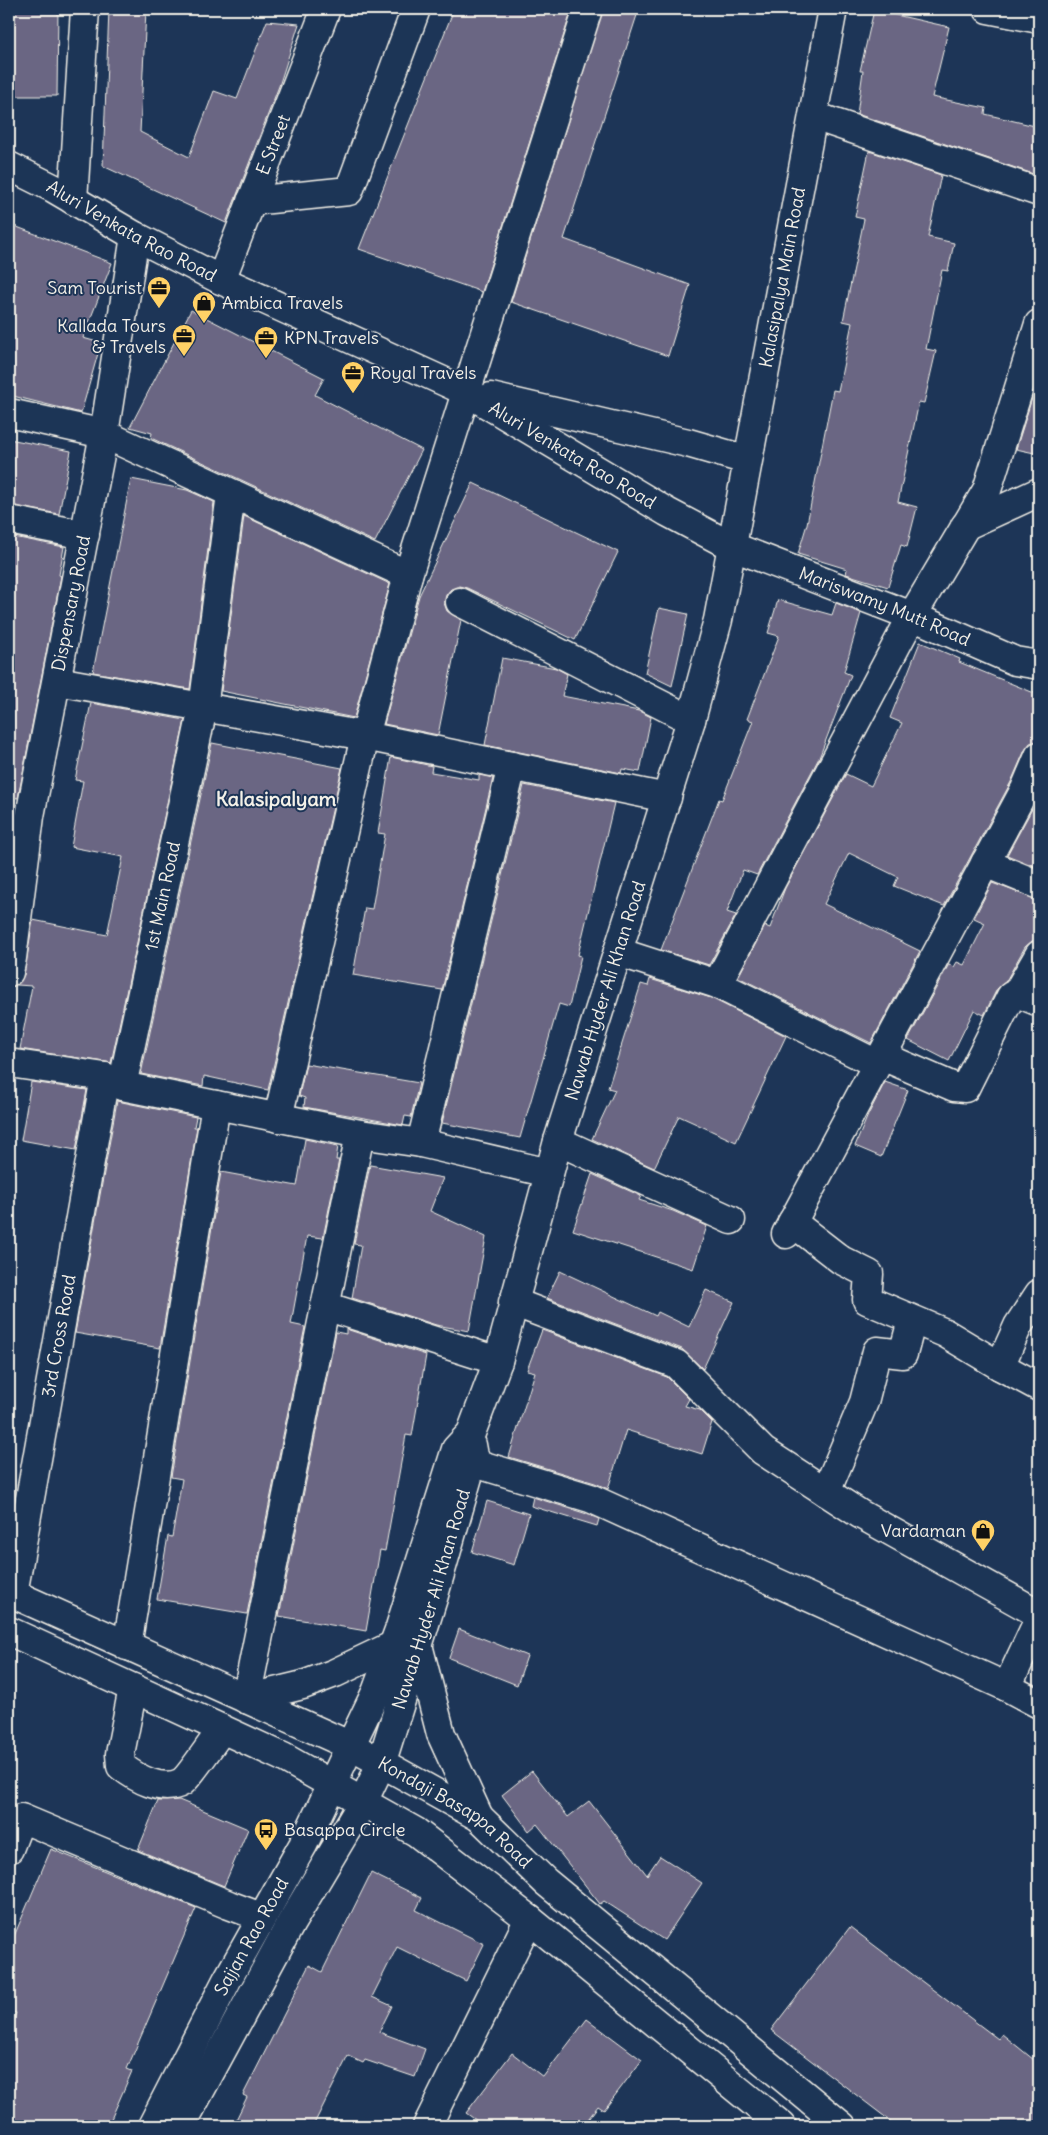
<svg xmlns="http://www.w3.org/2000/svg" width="1048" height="2135" viewBox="0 0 1048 2135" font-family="Delius,sans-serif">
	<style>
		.building { fill: #6a6683; stroke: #f4f1e8 }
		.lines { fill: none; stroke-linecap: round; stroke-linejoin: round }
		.minor-casing { stroke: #f4f1e8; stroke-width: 31 }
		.major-casing { stroke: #f4f1e8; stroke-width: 31 }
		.minor { stroke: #1d3557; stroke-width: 28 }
		.major { stroke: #1d3557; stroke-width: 28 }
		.labels { text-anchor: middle; stroke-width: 4; stroke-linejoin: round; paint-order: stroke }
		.street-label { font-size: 18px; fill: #f4f1e8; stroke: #1d3557 }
		.poi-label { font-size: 18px; fill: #f4f1e8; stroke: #1d3557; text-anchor: start }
		.quarter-label { font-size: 20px; font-weight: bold; fill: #f4f1e8; stroke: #1d3557 }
	</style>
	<rect width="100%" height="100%" fill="#1d3557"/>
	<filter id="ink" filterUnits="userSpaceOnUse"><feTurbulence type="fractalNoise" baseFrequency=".02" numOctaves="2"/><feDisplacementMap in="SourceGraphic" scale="10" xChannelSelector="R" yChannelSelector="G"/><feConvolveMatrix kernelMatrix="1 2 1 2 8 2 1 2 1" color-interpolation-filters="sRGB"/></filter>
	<g filter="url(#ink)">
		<g class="building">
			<polygon points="9,9 58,9 57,96 9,96"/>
			<polygon points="109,9 146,10 140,132 189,157 214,91 237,99 267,21 299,24 279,86 226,223 103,166"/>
			<polygon points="454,9 572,9 482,292 359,249"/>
			<polygon points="603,9 639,9 564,239 690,285 668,356 511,302"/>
			<polygon points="874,10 949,27 932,97 986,108 985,114 1039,127 1039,176 857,114 863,71 860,71"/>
			<polygon points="869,151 941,175 928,237 954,243 948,271 942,270 926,349 936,351 924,403 919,402 898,502 917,507 907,547 901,545 888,587 846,574 847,569 798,554 807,524 833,390 838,391 852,323 843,321 864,219 855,217"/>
			<polygon points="9,224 112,263 83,338 101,343 81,413 9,395"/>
			<polygon points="191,310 324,378 315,395 422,450 375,542 170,447 151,438 152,433 130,427"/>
			<polygon points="1038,379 1039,379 1039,454 1016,449"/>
			<polygon points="9,439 71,451 59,514 9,505"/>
			<polygon points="131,479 187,490 214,502 190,689 93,672"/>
			<polygon points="473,483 618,552 575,640 467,588 459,586 451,589 446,595 444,603 447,611 461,620 438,735 384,724 419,596"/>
			<polygon points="244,516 390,584 354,718 221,691"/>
			<polygon points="9,536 64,547 59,575 61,576 18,798 9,797"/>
			<polygon points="778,600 832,615 836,603 861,613 844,672 851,675 819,758 757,875 743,870 727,912 736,915 709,965 661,950 719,799 722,800 753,721 747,719 779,636 768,633"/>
			<polygon points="659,608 688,614 672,686 645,673"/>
			<polygon points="920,642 960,659 959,662 1039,695 1039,741 1030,743 1025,750 1011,782 944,906 894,886 898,877 849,853 824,904 920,951 871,1043 738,977 765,926 770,928 785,888 846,774 871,786 902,723 890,718"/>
			<polygon points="502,658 556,668 567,674 562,696 639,711 651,717 640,772 622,769 621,773 485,745"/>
			<polygon points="91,703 185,720 111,1063 20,1049 32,986 17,985 24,975 33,920 107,935 123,857 71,847 83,781 75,780"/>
			<polygon points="212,743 342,768 268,1090 204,1076 203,1086 141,1074"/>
			<polygon points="391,757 432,766 431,772 479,780 479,775 493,778 442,990 353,975 365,908 372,909 385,834 378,833"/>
			<polygon points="524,785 614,803 578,955 581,956 569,1007 559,1004 520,1138 442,1123"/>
			<polygon points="1032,809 1039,812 1039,868 1007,855"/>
			<polygon points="992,883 1039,900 1039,939 1032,941 1025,947 1006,981 997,989 984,1015 974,1010 949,1061 908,1040 949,964 954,967 957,962 964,965 985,923 974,918"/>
			<polygon points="650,979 711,998 786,1036 736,1142 679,1116 654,1168 592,1139 615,1090 608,1088 641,984 648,986"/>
			<polygon points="306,1064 419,1083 411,1117 405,1116 403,1125 304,1107 305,1098 299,1096"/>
			<polygon points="31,1082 87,1090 76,1150 21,1140"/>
			<polygon points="885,1082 908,1090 881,1157 855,1146 868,1115"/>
			<polygon points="117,1101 196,1117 194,1127 197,1127 160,1348 75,1333"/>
			<polygon points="305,1139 338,1146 336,1160 339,1160 323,1238 307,1236 291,1324 305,1327 247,1614 157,1599 168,1536 172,1537 182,1479 171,1477 221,1172 297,1186"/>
			<polygon points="370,1165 443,1178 430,1211 486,1237 469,1331 436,1325 352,1298 361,1245 354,1244"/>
			<polygon points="592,1174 641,1196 639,1200 673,1211 707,1226 693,1269 573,1230"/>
			<polygon points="560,1271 656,1316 658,1312 689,1327 706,1290 734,1302 703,1369 682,1349 547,1298"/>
			<polygon points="346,1329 426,1355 412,1436 406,1435 385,1551 380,1550 366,1631 279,1616 336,1332 346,1334"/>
			<polygon points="542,1330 667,1377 689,1399 685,1406 700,1410 712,1422 702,1454 626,1430 608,1489 595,1483 509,1457 535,1372 527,1370"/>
			<polygon points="533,1497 584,1513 599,1519 597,1526 531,1506"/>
			<polygon points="487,1501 529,1514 514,1565 472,1552"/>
			<polygon points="459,1629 527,1656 517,1685 449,1658"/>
			<polygon points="532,1771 568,1817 589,1801 647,1875 660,1856 702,1883 664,1940 604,1901 600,1904 537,1824 529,1831 502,1795"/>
			<polygon points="179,1800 248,1829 224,1886 138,1850 158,1801"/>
			<polygon points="51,1849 196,1908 127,2069 132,2071 108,2126 9,2126 9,2030 16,2013 9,2010 9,1948"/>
			<polygon points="371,1873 422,1898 416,1910 484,1944 466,1981 397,1947 372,1997 392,2006 379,2032 425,2049 415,2077 365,2060 363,2063 348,2056 313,2126 233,2126 247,2097 243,2095 309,1965 322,1972"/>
			<polygon points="850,1927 998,2039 1002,2034 1039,2064 1039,2126 897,2126 771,2030"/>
			<polygon points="587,2019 642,2060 604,2110 598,2106 583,2126 484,2126 466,2113 512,2053 543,2077"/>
		</g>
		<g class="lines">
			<g class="minor-casing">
				<g id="minor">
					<polyline points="988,9 1039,19"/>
					<polyline points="814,116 1039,192"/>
					<polyline points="73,200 85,9"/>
					<polyline points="251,201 349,191 416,9"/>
					<path id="s1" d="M221 280 326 9"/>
					<polyline points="9,413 104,434 408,575"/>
					<polyline points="9,520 85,535"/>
					<polyline points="965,526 1039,492"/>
					<path id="s2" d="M731 546 912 616 1015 661 1039 665"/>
					<polyline points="460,602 691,720"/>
					<polyline points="57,681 365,736 667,798"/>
					<polyline points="985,863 1039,885"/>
					<polyline points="618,952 717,984 877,1064"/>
					<path id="s3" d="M9 972 12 958 30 816 104 434 135 236"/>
					<polyline points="717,984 912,616 987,490 1039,324"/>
					<polyline points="1017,993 1039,955"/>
					<polyline points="882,1056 954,1087 965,1088 1011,996 1017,993 1039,1002"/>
					<polyline points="9,1063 105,1077 122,1086 360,1134 421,1143 549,1173"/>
					<path id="s4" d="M122 1086 203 708 231 494"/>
					<polyline points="278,1118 365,736 408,575 588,9"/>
					<polyline points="558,1141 731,1220"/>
					<polyline points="421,1143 512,766"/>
					<polyline points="792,1222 841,1260 869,1274 867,1300 945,1333 1000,1366 1018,1326 1039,1294"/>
					<polyline points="786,1234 1025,789 1039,756"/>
					<polyline points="513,1302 676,1364 763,1451 860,1514 1039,1614"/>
					<polyline points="325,1306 498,1361"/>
					<polyline points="1000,1366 1039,1387"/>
					<polyline points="471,1462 590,1498 1007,1687 1039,1704"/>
					<polyline points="826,1492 864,1402 877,1351 903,1354 912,1320"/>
					<path id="s5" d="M13 1594 105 1077"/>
					<polyline points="127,1646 216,1105"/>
					<polyline points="1007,1687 1039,1619"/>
					<path d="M133 1688 120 1754 121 1766C136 1778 162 1793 182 1782 189 1777 215 1739 222 1729"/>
					<polyline points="246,1699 360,1134"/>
					<polyline points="9,1849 21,1818 229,1905 261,1917"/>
					<polyline points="427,2126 529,1919"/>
				</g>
			</g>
			<g class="major-casing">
				<g id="major">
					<path id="s6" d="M9 166 53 188 135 236 221 280 465 391 667 512 731 546"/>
					<polyline points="491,397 688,443 747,460"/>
					<path id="s7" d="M9 1592 351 1746 479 1817 546 1882 842 2126"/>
					<polyline points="9,1631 283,1757 416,1832 529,1919 782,2126"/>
					<polyline points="418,1645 441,1734 479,1817"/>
					<polyline points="246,1699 303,1685 335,1673 394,1645"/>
					<path id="s8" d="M152 2126 227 1980 303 1845 376 1692 400 1627 456 1449 471 1433 498 1361 558 1141 691 720 718 620 833 9"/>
					<path id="s9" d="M181 2126 291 1923 363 1802 381 1764 434 1595 474 1456 472 1445"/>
				</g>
			</g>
			<use href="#minor" class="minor"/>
			<use href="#major" class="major"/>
		</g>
	</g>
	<defs>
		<g id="office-pin" transform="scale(1.25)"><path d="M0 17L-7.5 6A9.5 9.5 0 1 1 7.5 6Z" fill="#ffd166" stroke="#1d3557"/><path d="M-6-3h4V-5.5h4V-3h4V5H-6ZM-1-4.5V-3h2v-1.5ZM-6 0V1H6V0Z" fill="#111"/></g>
		<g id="shop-pin" transform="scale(1.25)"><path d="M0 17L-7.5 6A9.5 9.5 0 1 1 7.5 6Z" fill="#ffd166" stroke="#1d3557"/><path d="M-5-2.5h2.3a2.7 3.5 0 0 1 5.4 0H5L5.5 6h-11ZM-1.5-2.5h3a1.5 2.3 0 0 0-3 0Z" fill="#111"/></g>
		<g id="bus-pin" transform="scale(1.25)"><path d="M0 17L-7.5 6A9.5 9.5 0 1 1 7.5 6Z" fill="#ffd166" stroke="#1d3557"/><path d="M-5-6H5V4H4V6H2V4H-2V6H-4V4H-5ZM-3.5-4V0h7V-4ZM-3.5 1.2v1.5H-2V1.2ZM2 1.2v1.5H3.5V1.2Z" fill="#111"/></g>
	</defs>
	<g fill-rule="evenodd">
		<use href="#office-pin" x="159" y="288"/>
		<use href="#shop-pin" x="204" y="303"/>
		<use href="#office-pin" x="184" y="336"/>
		<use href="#office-pin" x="266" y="338"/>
		<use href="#office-pin" x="353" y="373"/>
		<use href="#shop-pin" x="983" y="1531"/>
		<use href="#bus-pin" x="266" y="1830"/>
	</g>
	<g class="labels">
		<g class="street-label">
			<text dy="6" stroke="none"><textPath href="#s1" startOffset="145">E Street</textPath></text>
			<text dy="6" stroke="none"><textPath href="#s6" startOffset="139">Aluri Venkata Rao Road</textPath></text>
			<text dy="6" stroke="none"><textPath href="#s8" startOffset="1965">Kalasipalya Main Road</textPath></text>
			<text dy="6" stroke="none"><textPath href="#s6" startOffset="634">Aluri Venkata Rao Road</textPath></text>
			<text dy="6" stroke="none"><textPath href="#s3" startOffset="374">Dispensary Road</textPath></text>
			<text dy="6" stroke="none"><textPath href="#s2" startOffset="165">Mariswamy Mutt Road</textPath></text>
			<text dy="6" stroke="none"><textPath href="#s4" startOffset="194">1st Main Road</textPath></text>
			<text dy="6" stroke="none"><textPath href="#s8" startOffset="1229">Nawab Hyder Ali Khan Road</textPath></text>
			<text dy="6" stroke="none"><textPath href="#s5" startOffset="262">3rd Cross Road</textPath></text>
			<text dy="6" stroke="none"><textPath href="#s9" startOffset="586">Nawab Hyder Ali Khan Road</textPath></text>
			<text dy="6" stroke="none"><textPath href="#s7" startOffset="499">Kondaji Basappa Road</textPath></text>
			<text dy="6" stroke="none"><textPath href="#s8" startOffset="214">Sajjan Rao Road</textPath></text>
		</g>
		<g class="poi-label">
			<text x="142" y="294" text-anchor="end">Sam Tourist</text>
			<text x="222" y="309">Ambica Travels</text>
			<text x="166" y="332" text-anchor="end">Kallada Tours<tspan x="166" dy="21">&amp; Travels</tspan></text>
			<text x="284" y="344">KPN Travels</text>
			<text x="370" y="379">Royal Travels</text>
			<text x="966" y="1537" text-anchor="end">Vardaman</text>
			<text x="284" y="1836">Basappa Circle</text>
		</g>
		<g class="quarter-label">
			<text x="276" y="806">Kalasipalyam</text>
		</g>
	</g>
	<rect width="1048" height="2135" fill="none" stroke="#1d3557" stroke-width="30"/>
	<rect x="15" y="15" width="1018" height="2105" fill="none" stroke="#f4f1e8" stroke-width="2" filter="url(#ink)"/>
</svg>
